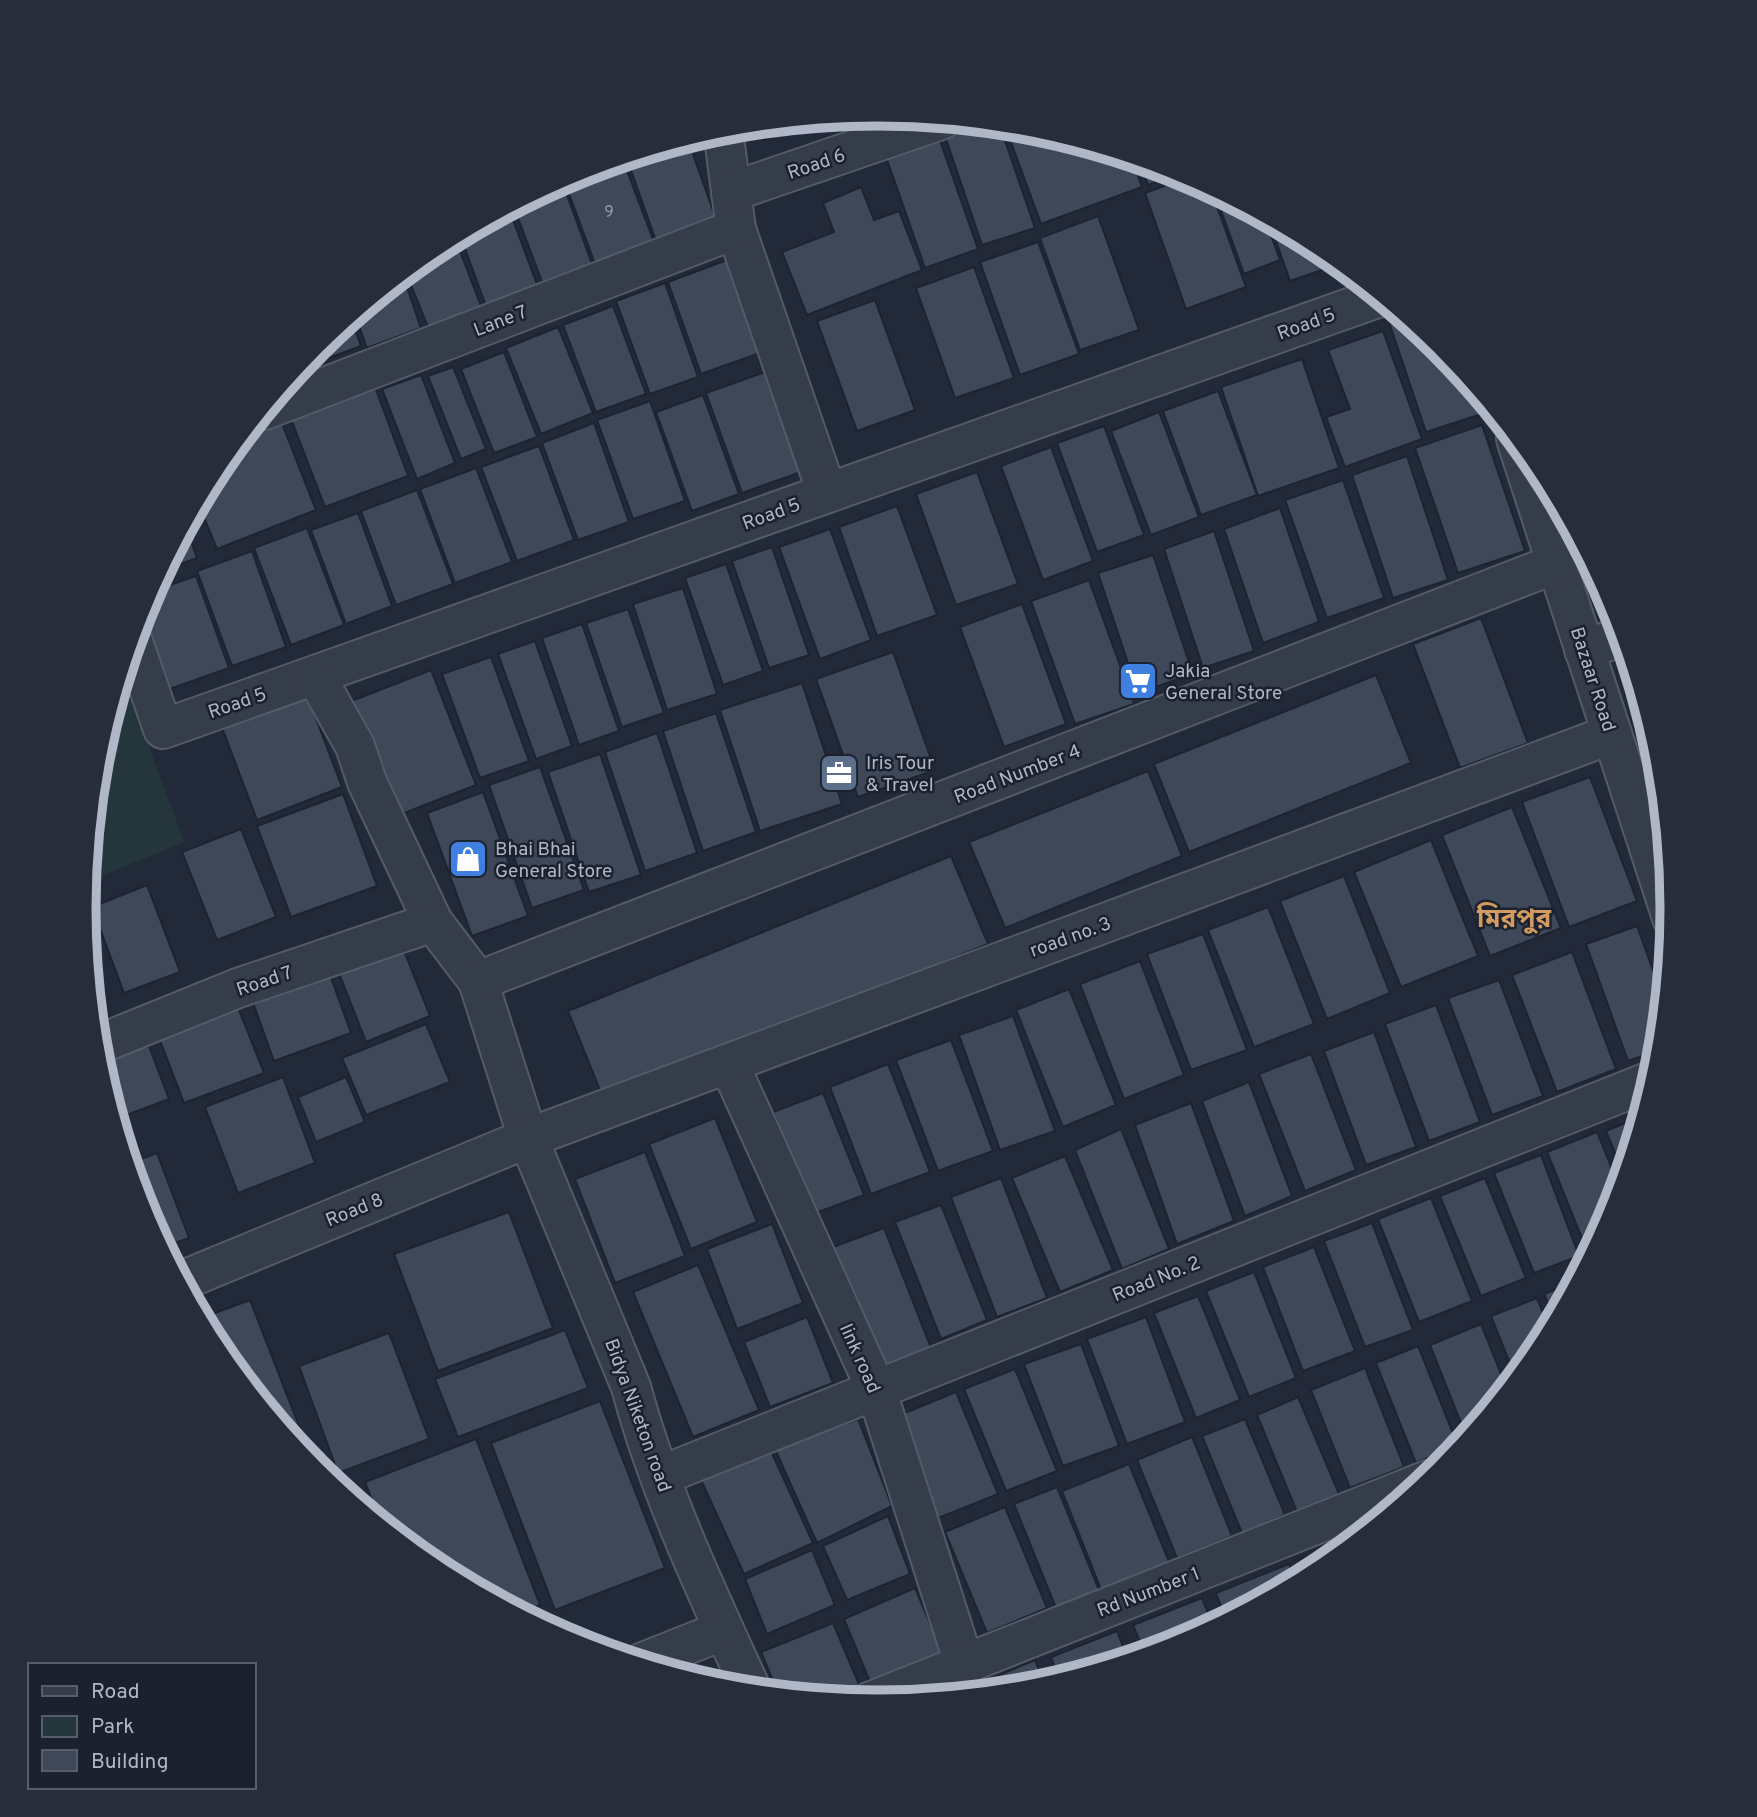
<svg xmlns="http://www.w3.org/2000/svg" width="1757" height="1817" viewBox="0 0 1757 1817" font-family="Overpass,'Noto Sans Bengali',sans-serif">
	<style>
		.green { fill: #24363b }
		.building { fill: #3e4859; stroke: #1d2331; stroke-width: 2 }
		.lines { fill: none; stroke-linecap: round; stroke-linejoin: round }
		.minor-casing { stroke: #535a68; stroke-width: 42 }
		.minor { stroke: #353c4a; stroke-width: 38 }
		.labels { text-anchor: middle; stroke-width: 5; stroke-linejoin: round; paint-order: stroke }
		.number-label { font-size: 16px; fill: #949bab }
		.street-label { font-size: 19px; fill: #b0b7c6; stroke: #1b212f }
		.poi-label { font-size: 19px; fill: #b0b7c6; stroke: #1b212f; text-anchor: start }
		.district-label { font-size: 26px; font-weight: bold; fill: #d39b5f; stroke: #1b212f }
		.rim { fill: none; stroke: #b0b7c6; stroke-width: 9 }
	</style>
	<rect width="100%" height="100%" fill="#222a3a"/>
	<polygon class="green" points="123,676 184,842 87,882 99,753"/>
	<g class="building">
		<polygon points="828,119 764,140 760,126"/>
		<polygon points="980,124 1000,126 1035,228 982,245 945,136"/>
		<polygon points="1005,126 1034,129 1132,159 1142,187 1041,224"/>
		<polygon points="938,135 978,249 925,268 885,154"/>
		<polygon points="688,140 716,219 656,241 627,159"/>
		<polygon points="623,160 654,242 595,264 564,180 575,174"/>
		<polygon points="1139,161 1179,173 1148,185"/>
		<polygon points="1188,177 1211,190 1246,287 1186,309 1145,193"/>
		<polygon points="562,181 592,264 542,282 514,207"/>
		<polygon points="861,187 874,220 899,211 922,270 807,315 782,252 834,232 823,203"/>
		<polygon points="1214,191 1265,219 1280,260 1244,274"/>
		<polygon points="509,209 538,287 486,306 460,235"/>
		<polygon points="1098,216 1139,330 1080,350 1040,238"/>
		<polygon points="1269,221 1320,248 1339,264 1290,281"/>
		<polygon points="455,238 481,306 428,327 406,273 437,248"/>
		<polygon points="1038,242 1079,354 1020,375 980,262"/>
		<polygon points="727,260 760,353 701,374 668,282"/>
		<polygon points="974,267 1014,378 955,398 916,288"/>
		<polygon points="403,276 421,328 367,348 355,315"/>
		<polygon points="665,283 698,377 650,394 616,301"/>
		<polygon points="875,300 915,410 857,431 817,321"/>
		<polygon points="613,306 646,394 596,412 563,325"/>
		<polygon points="1404,317 1441,347 1484,400 1488,412 1426,432 1389,322"/>
		<polygon points="351,319 361,346 308,366 306,360 317,346"/>
		<polygon points="558,327 593,413 541,434 506,348"/>
		<polygon points="1383,331 1422,439 1345,467 1326,417 1350,409 1328,350"/>
		<polygon points="504,352 537,437 494,453 461,369"/>
		<polygon points="1302,359 1339,468 1258,496 1221,387"/>
		<polygon points="453,367 486,449 461,459 428,376"/>
		<polygon points="765,372 801,472 742,493 706,393"/>
		<polygon points="421,375 455,463 417,479 382,389"/>
		<polygon points="375,387 408,476 325,507 291,419"/>
		<polygon points="1218,391 1257,495 1201,515 1163,411"/>
		<polygon points="703,395 739,494 692,511 656,412"/>
		<polygon points="650,401 685,501 633,519 597,420"/>
		<polygon points="1159,412 1199,517 1151,535 1111,431"/>
		<polygon points="281,421 316,510 217,549 198,503 218,467 244,435"/>
		<polygon points="594,423 629,522 578,540 542,443"/>
		<polygon points="1482,425 1525,551 1458,573 1415,448"/>
		<polygon points="1104,426 1144,535 1097,552 1057,443"/>
		<polygon points="539,446 574,540 517,561 481,467"/>
		<polygon points="1051,447 1093,561 1043,580 1001,466"/>
		<polygon points="1407,456 1448,580 1393,598 1352,475"/>
		<polygon points="476,468 512,562 455,583 420,489"/>
		<polygon points="977,472 1018,584 956,605 916,494"/>
		<polygon points="1343,480 1384,598 1327,618 1285,500"/>
		<polygon points="417,490 453,584 396,605 361,511"/>
		<polygon points="897,506 937,615 877,636 839,527"/>
		<polygon points="1280,508 1319,622 1263,643 1224,529"/>
		<polygon points="358,513 392,606 346,624 311,530"/>
		<polygon points="186,527 197,558 162,571"/>
		<polygon points="307,528 344,625 291,645 254,548"/>
		<polygon points="830,529 871,640 820,659 779,547"/>
		<polygon points="1214,531 1254,651 1203,668 1164,549"/>
		<polygon points="772,547 809,655 769,668 732,561"/>
		<polygon points="252,551 286,647 232,666 197,571"/>
		<polygon points="1153,555 1193,674 1138,693 1098,573"/>
		<polygon points="726,564 763,671 723,685 685,578"/>
		<polygon points="196,576 229,668 167,690 141,616 145,604 152,591"/>
		<polygon points="1089,580 1134,704 1075,724 1031,601"/>
		<polygon points="683,588 717,694 667,710 633,604"/>
		<polygon points="1022,604 1066,724 1004,747 960,627"/>
		<polygon points="628,609 664,713 622,727 586,623"/>
		<polygon points="1481,618 1528,743 1460,768 1413,644"/>
		<polygon points="582,624 619,731 579,745 542,638"/>
		<polygon points="535,641 572,746 536,759 498,654"/>
		<polygon points="893,652 935,770 858,797 816,679"/>
		<polygon points="491,657 529,761 480,778 442,674"/>
		<polygon points="431,670 476,785 394,817 349,702"/>
		<polygon points="1376,675 1411,763 1189,852 1154,764"/>
		<polygon points="802,683 842,804 760,831 720,710"/>
		<polygon points="306,692 342,787 257,820 221,725"/>
		<polygon points="716,713 756,832 703,851 663,731"/>
		<polygon points="657,733 697,853 645,871 605,752"/>
		<polygon points="600,754 641,875 589,892 548,772"/>
		<polygon points="540,767 584,890 532,908 489,785"/>
		<polygon points="1148,771 1182,856 1005,928 969,842"/>
		<polygon points="1590,777 1637,901 1569,927 1522,802"/>
		<polygon points="483,792 528,916 472,936 427,813"/>
		<polygon points="343,794 377,886 291,917 257,826"/>
		<polygon points="1512,807 1561,928 1490,956 1442,835"/>
		<polygon points="241,829 276,917 217,940 182,852"/>
		<polygon points="1431,840 1478,956 1401,987 1354,872"/>
		<polygon points="951,856 988,944 604,1100 568,1011"/>
		<polygon points="1344,876 1390,993 1327,1019 1280,901"/>
		<polygon points="147,885 180,972 124,993 92,907"/>
		<polygon points="1268,907 1314,1024 1254,1047 1208,930"/>
		<polygon points="1637,926 1664,1001 1659,1050 1628,1061 1586,944"/>
		<polygon points="1203,934 1247,1050 1191,1070 1147,954"/>
		<polygon points="400,941 430,1016 366,1042 337,968"/>
		<polygon points="1572,952 1616,1069 1557,1092 1512,975"/>
		<polygon points="89,961 104,999 93,1003"/>
		<polygon points="1140,961 1184,1075 1124,1099 1080,984"/>
		<polygon points="329,972 351,1033 274,1061 252,1000"/>
		<polygon points="1499,980 1543,1096 1492,1115 1448,998"/>
		<polygon points="1069,989 1116,1105 1063,1127 1016,1010"/>
		<polygon points="235,1000 264,1073 184,1103 156,1030"/>
		<polygon points="1436,1005 1480,1122 1429,1141 1385,1024"/>
		<polygon points="1013,1016 1055,1131 1000,1150 959,1035"/>
		<polygon points="426,1024 450,1082 366,1115 342,1058"/>
		<polygon points="1374,1032 1416,1147 1366,1165 1324,1051"/>
		<polygon points="951,1040 993,1151 938,1171 896,1060"/>
		<polygon points="147,1041 169,1099 116,1119 99,1063"/>
		<polygon points="1311,1054 1356,1170 1305,1191 1259,1074"/>
		<polygon points="888,1064 930,1172 871,1194 830,1087"/>
		<polygon points="283,1077 315,1163 238,1193 205,1107"/>
		<polygon points="346,1077 365,1122 316,1142 298,1097"/>
		<polygon points="1249,1082 1292,1196 1245,1216 1202,1101"/>
		<polygon points="823,1093 864,1195 813,1214 773,1112"/>
		<polygon points="1191,1103 1234,1221 1177,1244 1135,1125"/>
		<polygon points="1642,1116 1624,1174 1606,1131"/>
		<polygon points="715,1118 757,1222 691,1249 649,1144"/>
		<polygon points="1121,1129 1169,1249 1122,1269 1075,1150"/>
		<polygon points="1597,1132 1620,1189 1612,1213 1592,1251 1588,1253 1547,1152"/>
		<polygon points="645,1152 685,1256 615,1283 575,1179"/>
		<polygon points="157,1153 189,1238 163,1247 144,1212 130,1163"/>
		<polygon points="1541,1155 1579,1256 1534,1273 1494,1173"/>
		<polygon points="1065,1156 1113,1270 1060,1292 1012,1178"/>
		<polygon points="1001,1178 1047,1298 997,1317 951,1197"/>
		<polygon points="1485,1178 1526,1278 1481,1296 1440,1196"/>
		<polygon points="1431,1198 1472,1301 1419,1322 1378,1219"/>
		<polygon points="941,1205 987,1320 941,1339 895,1222"/>
		<polygon points="509,1212 553,1328 438,1371 394,1254"/>
		<polygon points="1372,1223 1413,1330 1365,1347 1324,1241"/>
		<polygon points="772,1224 803,1303 737,1329 707,1249"/>
		<polygon points="884,1228 931,1348 872,1371 825,1250"/>
		<polygon points="1314,1247 1355,1351 1303,1371 1263,1267"/>
		<polygon points="698,1265 759,1410 693,1437 633,1292"/>
		<polygon points="1254,1272 1296,1378 1249,1397 1206,1291"/>
		<polygon points="1576,1281 1555,1320 1544,1294"/>
		<polygon points="1198,1296 1240,1400 1196,1418 1154,1313"/>
		<polygon points="1537,1298 1550,1330 1539,1350 1516,1378 1491,1316"/>
		<polygon points="250,1300 311,1457 307,1458 218,1350 201,1318"/>
		<polygon points="807,1317 833,1383 770,1407 744,1342"/>
		<polygon points="1146,1317 1185,1422 1127,1444 1087,1339"/>
		<polygon points="1481,1324 1507,1389 1467,1438 1430,1345"/>
		<polygon points="565,1330 588,1388 458,1437 435,1379"/>
		<polygon points="389,1333 429,1439 338,1473 299,1366"/>
		<polygon points="1081,1344 1119,1446 1063,1466 1024,1364"/>
		<polygon points="1418,1346 1458,1446 1416,1463 1376,1363"/>
		<polygon points="1365,1368 1404,1467 1350,1488 1311,1390"/>
		<polygon points="1015,1369 1057,1471 1006,1491 964,1389"/>
		<polygon points="956,1392 998,1494 936,1519 895,1417"/>
		<polygon points="1298,1397 1339,1494 1297,1512 1257,1415"/>
		<polygon points="600,1401 665,1568 555,1610 491,1443"/>
		<polygon points="858,1419 892,1506 817,1543 775,1449"/>
		<polygon points="1245,1419 1285,1515 1242,1533 1202,1436"/>
		<polygon points="1192,1437 1232,1536 1177,1558 1137,1460"/>
		<polygon points="476,1439 540,1605 520,1613 437,1569 381,1523 365,1482"/>
		<polygon points="770,1449 813,1543 744,1574 701,1480"/>
		<polygon points="1129,1464 1170,1564 1102,1592 1062,1491"/>
		<polygon points="1057,1487 1099,1590 1056,1608 1014,1504"/>
		<polygon points="1005,1507 1047,1608 987,1633 945,1532"/>
		<polygon points="888,1516 910,1574 847,1600 823,1546"/>
		<polygon points="1367,1530 1320,1569 1307,1576 1299,1560"/>
		<polygon points="812,1550 835,1605 767,1634 745,1579"/>
		<polygon points="1289,1564 1296,1582 1226,1619 1216,1593"/>
		<polygon points="915,1588 944,1656 872,1687 844,1619"/>
		<polygon points="1202,1598 1213,1626 1182,1643 1145,1654 1133,1625"/>
		<polygon points="833,1623 861,1689 837,1699 778,1693 761,1652"/>
		<polygon points="1117,1631 1128,1659 1060,1680 1051,1657"/>
		<polygon points="1035,1660 1045,1684 1033,1688 976,1693 973,1686"/>
	</g>
	<g class="lines">
		<g class="minor-casing">
			<g id="minor">
				<polyline points="723,130 736,229 827,493"/>
				<polyline points="731,192 941,120"/>
				<polyline points="265,410 736,229"/>
				<polyline points="1516,439 1672,918"/>
				<polyline points="133,642 163,729 1380,297"/>
				<polyline points="1584,650 1622,636"/>
				<path d="M315 675 355 746 367 782 433 922 478 981 528 1138 631 1387C659 1491 707 1593 752 1691"/>
				<polyline points="478,981 1555,564"/>
				<polyline points="97,1045 238,988 433,922"/>
				<polyline points="729,1064 876,1389 964,1663"/>
				<polyline points="181,1281 528,1138 1612,734"/>
				<polyline points="660,1476 1653,1080"/>
				<polyline points="641,1663 724,1630"/>
				<polyline points="869,1702 1428,1480"/>
			</g>
		</g>
		<use href="#minor" class="minor"/>
	</g>
	<defs>
		<g id="supermarket-square" transform="scale(2.0125)"><rect x="-9" y="-9" width="18" height="18" rx="4" fill="#3f7fe0" stroke="#1b212f"/><path d="M-6-5.5h2.5l.6 2H6L4.5 2H-2.5L-4.4-4H-6ZM-1.5 3.2a1.3 1.3 0 1 0 .1 0ZM3 3.2a1.3 1.3 0 1 0 .1 0Z" fill="#fff"/></g>
		<g id="office-square" transform="scale(2.0125)"><rect x="-9" y="-9" width="18" height="18" rx="4" fill="#5c6f8a" stroke="#1b212f"/><path d="M-6-3h4V-5.5h4V-3h4V5H-6ZM-1-4.5V-3h2v-1.5ZM-6 0V1H6V0Z" fill="#fff"/></g>
		<g id="shop-square" transform="scale(2.0125)"><rect x="-9" y="-9" width="18" height="18" rx="4" fill="#3f7fe0" stroke="#1b212f"/><path d="M-5-2.5h2.3a2.7 3.5 0 0 1 5.4 0H5L5.5 6h-11ZM-1.5-2.5h3a1.5 2.3 0 0 0-3 0Z" fill="#fff"/></g>
	</defs>
	<g fill-rule="evenodd">
		<use href="#supermarket-square" x="1138" y="681"/>
		<use href="#office-square" x="839" y="773"/>
		<use href="#shop-square" x="468" y="859"/>
	</g>
	<g class="labels">
		<g class="number-label">
			<text x="609" y="217">9</text>
		</g>
		<g class="street-label">
			<text transform="translate(816 163) rotate(-19)" y="7">Road 6</text>
			<text transform="translate(500 320) rotate(-21)" y="7">Lane 7</text>
			<text transform="translate(1306 323) rotate(-20)" y="7">Road 5</text>
			<text transform="translate(771 513) rotate(-20)" y="7">Road 5</text>
			<text transform="translate(1594 679) rotate(72)" y="7">Bazaar Road</text>
			<text transform="translate(237 702) rotate(-19)" y="7">Road 5</text>
			<text transform="translate(1017 773) rotate(-21)" y="7">Road Number 4</text>
			<text transform="translate(1070 936) rotate(-20)" y="7">road no. 3</text>
			<text transform="translate(264 980) rotate(-19)" y="7">Road 7</text>
			<text transform="translate(354 1209) rotate(-22)" y="7">Road 8</text>
			<text transform="translate(1156 1278) rotate(-22)" y="7">Road No. 2</text>
			<text transform="translate(861 1358) rotate(66)" y="7">link road</text>
			<text transform="translate(639 1415) rotate(70)" y="7">Bidya Niketon road</text>
			<text transform="translate(1148 1591) rotate(-21)" y="7">Rd Number 1</text>
		</g>
		<g class="poi-label">
			<text x="1165" y="677">Jakia<tspan x="1165" dy="22">General Store</tspan></text>
			<text x="866" y="769">Iris Tour<tspan x="866" dy="22">&amp; Travel</tspan></text>
			<text x="495" y="855">Bhai Bhai<tspan x="495" dy="22">General Store</tspan></text>
		</g>
		<g class="district-label">
			<text x="1514" y="927">মিরপুর</text>
		</g>
	</g>
	<path d="M0 0H1757V1817H0ZM96 908a782 782 0 1 1 1564 0a782 782 0 1 1-1564 0Z" fill="#272d3b" fill-rule="evenodd"/>
	<path class="rim" d="M96 908a782 782 0 1 1 1564 0a782 782 0 1 1-1564 0Z"/>
	<rect x="28" y="1663" width="228" height="126" fill="#1b212f" stroke="#575d6b" stroke-width="2"/>
	<rect x="42" y="1686" width="35" height="10" fill="#353c4a" stroke="#575d6b" stroke-width="2"/>
	<text x="91" y="1698" font-size="21" fill="#b0b7c6">Road</text>
	<rect x="42" y="1716" width="35" height="21" fill="#24363b" stroke="#575d6b" stroke-width="2"/>
	<text x="91" y="1733" font-size="21" fill="#b0b7c6">Park</text>
	<rect x="42" y="1750" width="35" height="21" fill="#3e4859" stroke="#575d6b" stroke-width="2"/>
	<text x="91" y="1768" font-size="21" fill="#b0b7c6">Building</text>
</svg>
